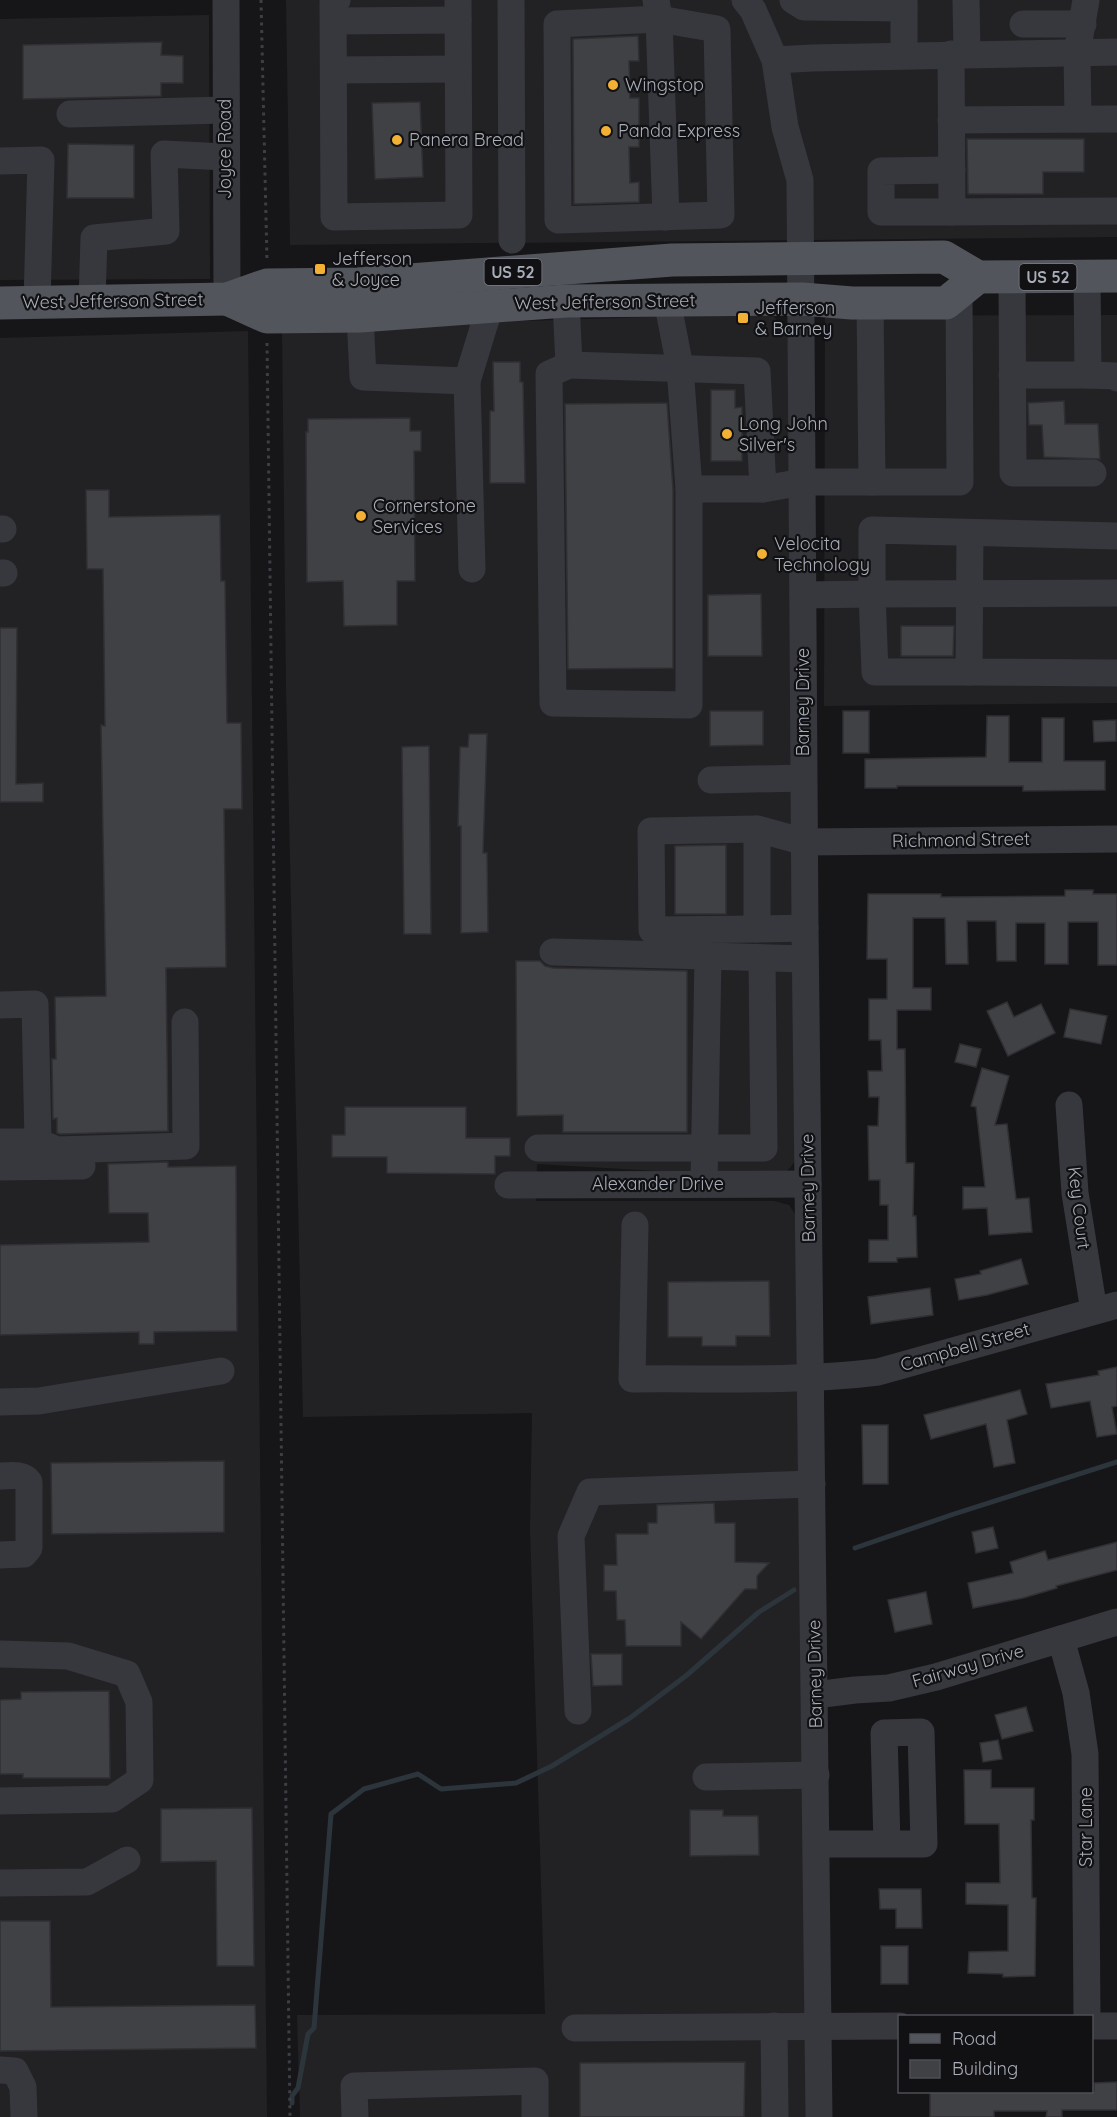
<svg xmlns="http://www.w3.org/2000/svg" width="1117" height="2117" viewBox="0 0 1117 2117" font-family="Quicksand,sans-serif">
	<style>
		.built { fill: #222225 }
		.lines { fill: none; stroke-linecap: round; stroke-linejoin: round }
		.stream { stroke: #2c353c; stroke-width: 5 }
		.building { fill: #404145; stroke: #303034; stroke-width: 1.5 }
		.path { stroke: #3d3f44; stroke-width: 3; stroke-dasharray: 3 4.5; stroke-linecap: butt }
		.minor { stroke: #37383d; stroke-width: 27 }
		.major { stroke: #53555c; stroke-width: 33 }
		.poi-dot { fill: #f2b134; stroke: #111113; stroke-width: 2 }
		.labels { text-anchor: middle; stroke-width: 4.5; stroke-linejoin: round; paint-order: stroke }
		.shield { fill: #111113; stroke: #7b7e86; stroke-width: 1.5 }
		.shield-label { font-size: 16px; font-weight: bold; fill: #a8adb8 }
		.poi-label { font-size: 18px; fill: #a8adb8; stroke: #111113; text-anchor: start }
		.street-label { font-size: 18px; fill: #a8adb8; stroke: #111113 }
	</style>
	<rect width="100%" height="100%" fill="#161618"/>
	<g class="built">
		<polygon points="286,0 1117,0 1117,237 290,245"/>
		<polygon points="209,15 210,279 0,280 0,19"/>
		<polygon points="741,314 772,315 788,331 798,1157 790,1168 778,1178 537,1164 536,1201 774,1201 789,1205 797,1217 810,2117 300,2117 297,2015 545,2014 530,1528 532,1413 303,1417 286,687 282,329"/>
		<polygon points="1117,315 1117,703 824,706 825,316"/>
		<polygon points="248,331 267,2117 0,2117 0,338"/>
	</g>
	<g class="lines">
		<g class="stream">
			<polyline points="855,1548 954,1514 1117,1462"/>
			<polyline points="292,2103 292,2096 298,2088 308,2034 314,2028 331,1814 364,1789 418,1774 441,1789 516,1783 552,1766 630,1718 687,1675 759,1612 794,1590"/>
		</g>
	</g>
	<g class="building">
		<polygon points="638,36 639,61 629,61 630,98 639,98 639,147 629,147 630,183 639,182 639,202 574,204 573,39"/>
		<polygon points="162,42 161,55 183,56 183,83 161,83 161,96 23,99 23,45"/>
		<polygon points="420,102 423,177 375,179 372,103"/>
		<polygon points="967,139 1084,139 1084,172 1043,172 1043,194 968,194"/>
		<polygon points="68,144 134,145 134,198 67,198"/>
		<polygon points="493,362 520,362 520,382 523,382 525,483 490,483 490,411 494,411"/>
		<polygon points="711,390 735,390 735,408 742,407 742,461 711,461"/>
		<polygon points="1064,401 1065,424 1098,424 1100,459 1044,457 1042,425 1029,425 1028,403"/>
		<polygon points="667,403 673,490 673,668 568,669 565,404"/>
		<polygon points="410,418 410,431 421,431 421,451 414,451 415,581 397,581 397,625 344,626 343,581 307,582 306,432 308,432 308,419"/>
		<polygon points="86,490 109,490 109,517 220,515 221,581 225,581 227,723 241,723 242,809 224,809 226,967 166,968 168,1131 60,1134 57,1133 57,1118 53,1119 52,1059 56,1059 55,997 106,996 101,725 105,726 103,569 87,569"/>
		<polygon points="761,594 762,656 708,656 708,595"/>
		<polygon points="901,626 954,626 953,656 901,656"/>
		<polygon points="0,628 17,628 16,784 43,783 43,802 0,802"/>
		<polygon points="710,711 763,711 763,745 710,746"/>
		<rect x="843" y="711" width="26" height="42"/>
		<polygon points="987,716 1009,716 1009,762 1042,762 1042,718 1064,718 1064,761 1105,761 1105,790 1023,791 1023,786 897,786 897,788 865,788 865,759 986,757"/>
		<polygon points="1116,720 1116,741 1094,742 1093,721"/>
		<polygon points="469,734 487,734 483,853 487,853 488,932 461,933 461,826 458,826 460,747 468,747"/>
		<polygon points="429,746 431,934 404,934 402,747"/>
		<polygon points="726,845 726,914 675,914 675,846"/>
		<polygon points="1065,890 1093,890 1093,894 1117,894 1117,965 1098,965 1098,922 1068,922 1068,964 1045,964 1045,923 1016,923 1016,961 997,961 996,921 967,921 968,964 946,964 945,918 913,918 913,988 931,988 931,1010 897,1010 897,1049 905,1049 906,1163 914,1163 913,1216 916,1216 917,1257 897,1258 897,1262 869,1262 869,1240 888,1240 888,1205 880,1205 880,1180 869,1180 868,1126 878,1126 879,1097 869,1097 868,1071 882,1071 881,1040 869,1040 869,999 887,999 887,959 867,959 868,894 941,894 941,897 1065,896"/>
		<polygon points="516,961 540,961 545,966 553,968 687,971 687,1132 563,1132 563,1115 517,1116"/>
		<polygon points="1007,1002 1014,1017 1041,1004 1055,1033 1008,1056 987,1011"/>
		<polygon points="1070,1009 1107,1016 1101,1044 1064,1037"/>
		<polygon points="960,1044 981,1049 976,1067 955,1062"/>
		<polygon points="982,1068 1009,1076 995,1125 1007,1124 1016,1199 1029,1198 1032,1232 989,1235 987,1208 963,1209 963,1187 985,1187 976,1107 971,1106"/>
		<polygon points="345,1107 466,1107 466,1138 510,1138 510,1156 495,1156 495,1174 387,1173 387,1157 332,1157 332,1135 345,1135"/>
		<polygon points="168,1162 168,1167 236,1166 237,1331 154,1332 154,1344 139,1344 139,1332 0,1335 0,1245 149,1242 148,1213 109,1213 108,1164"/>
		<polygon points="1021,1259 1028,1284 987,1295 959,1300 955,1279 981,1274 980,1271"/>
		<polygon points="769,1281 770,1336 736,1336 736,1346 702,1346 702,1337 668,1337 668,1282"/>
		<polygon points="930,1288 933,1315 871,1324 868,1297"/>
		<polygon points="1117,1367 1117,1406 1112,1407 1117,1434 1097,1437 1090,1401 1051,1408 1046,1384 1099,1375 1098,1371"/>
		<polygon points="1020,1390 1027,1414 1007,1420 1015,1463 994,1467 986,1424 931,1439 924,1415"/>
		<polygon points="862,1425 888,1425 888,1484 863,1484"/>
		<polygon points="224,1461 224,1532 52,1534 51,1463"/>
		<polygon points="714,1503 715,1523 735,1523 735,1562 769,1563 757,1576 757,1589 745,1589 701,1639 681,1622 681,1646 626,1646 625,1620 617,1620 616,1591 604,1591 604,1565 617,1565 616,1534 648,1534 648,1523 657,1523 657,1505"/>
		<polygon points="993,1527 998,1548 976,1553 972,1532"/>
		<polygon points="1117,1542 1117,1570 1056,1586 1057,1588 1023,1598 973,1608 968,1583 1013,1573 1010,1562 1045,1551 1048,1560"/>
		<polygon points="926,1592 932,1624 895,1632 888,1600"/>
		<polygon points="591,1654 622,1654 622,1685 593,1686"/>
		<polygon points="109,1691 110,1778 23,1778 23,1774 0,1774 0,1700 21,1699 21,1692"/>
		<polygon points="1026,1707 1033,1731 1002,1739 995,1715"/>
		<polygon points="998,1740 1002,1759 983,1762 980,1743"/>
		<polygon points="964,1770 991,1770 991,1788 1034,1788 1034,1820 1031,1820 1032,1898 1036,1898 1035,1976 1003,1977 1003,1974 968,1973 969,1952 1008,1951 1008,1905 966,1904 966,1883 1000,1883 999,1824 965,1824"/>
		<polygon points="252,1808 254,1966 217,1966 216,1861 161,1862 161,1809"/>
		<polygon points="690,1810 723,1810 723,1816 758,1816 759,1855 690,1856"/>
		<polygon points="879,1889 921,1889 922,1928 896,1928 896,1909 880,1909"/>
		<polygon points="0,1921 50,1921 51,2007 255,2005 256,2048 0,2051"/>
		<rect x="881" y="1946" width="27" height="38"/>
		<polygon points="745,2062 744,2117 580,2117 580,2063"/>
		<polygon points="1117,2082 1117,2110 1062,2110 1062,2117 1046,2117 1047,2111 994,2111 994,2117 930,2117 930,2091 1094,2091 1094,2083"/>
	</g>
	<g class="lines">
		<g class="path">
			<polyline points="261,0 267,261"/>
			<polyline points="267,343 290,2117"/>
		</g>
		<g class="minor">
			<polyline points="226,0 227,299"/>
			<polyline points="337,0 333,3 334,217 459,215 458,0"/>
			<polyline points="511,0 512,240"/>
			<polyline points="656,0 659,19 666,217"/>
			<polyline points="745,0 753,10 775,60 785,127 800,180 805,928 819,2117"/>
			<polyline points="793,0 804,7 904,8"/>
			<polyline points="904,0 904,55"/>
			<polyline points="966,0 967,54"/>
			<polygon points="659,19 717,29 721,215 558,220 557,24"/>
			<polyline points="334,21 458,20"/>
			<polyline points="1023,24 1083,24"/>
			<polyline points="951,54 952,212 1117,211"/>
			<polyline points="775,60 812,58 1117,52"/>
			<polyline points="334,70 458,69"/>
			<polyline points="70,114 225,110"/>
			<polyline points="1078,119 1077,53 1086,0"/>
			<polyline points="951,120 1117,119"/>
			<polyline points="0,161 41,160 37,302"/>
			<polyline points="952,170 881,171 881,212 952,212"/>
			<polyline points="1012,277 1013,473 1093,473"/>
			<polyline points="667,300 680,367 689,489 763,489 803,482 960,482 959,292"/>
			<polyline points="92,301 94,238 166,231 164,154 225,157"/>
			<polyline points="566,301 569,365 757,371 763,489"/>
			<polyline points="870,302 872,482"/>
			<polyline points="360,316 363,377 467,381 490,306"/>
			<polyline points="569,365 549,374 553,703 689,705 689,489"/>
			<polyline points="1012,375 1088,375 1087,277"/>
			<polyline points="1088,375 1117,376 1117,378"/>
			<polyline points="467,381 472,569"/>
			<polyline points="0,529 3,529"/>
			<polyline points="970,533 969,672 1117,673"/>
			<polyline points="0,573 4,573"/>
			<polyline points="803,595 872,594 872,530 1117,536"/>
			<polyline points="969,672 875,672 872,594 1117,593"/>
			<polyline points="711,780 803,778"/>
			<polyline points="757,829 651,831 652,930 757,929"/>
			<polyline points="805,928 757,929 757,829 805,842 1117,839"/>
			<polyline points="553,952 708,956"/>
			<polyline points="0,1005 35,1004 38,1142"/>
			<polyline points="1069,1105 1075,1193 1094,1311"/>
			<polyline points="0,1142 38,1142 57,1150 186,1146 185,1022"/>
			<polyline points="538,1148 764,1148 762,958"/>
			<polyline points="0,1167 82,1166"/>
			<polyline points="704,1184 708,956 805,959"/>
			<polyline points="508,1185 808,1184"/>
			<path d="M635 1225 632 1379C713 1378 798 1382 878 1372L1117 1305"/>
			<polyline points="0,1402 39,1401 221,1371"/>
			<path d="M0 1476C10 1476 23 1473 29 1482V1548L24 1554 0 1555"/>
			<polyline points="1061,1639 1076,1693 1085,1754 1087,2016"/>
			<polyline points="0,1654 68,1656 127,1674 139,1702 140,1780 112,1799 0,1801"/>
			<polyline points="815,1695 855,1690 889,1688 936,1677 1117,1622"/>
			<polyline points="578,1711 571,1536 590,1492 812,1484"/>
			<polyline points="706,1777 816,1775"/>
			<polyline points="817,1844 924,1844 921,1732 884,1733 887,1844"/>
			<polyline points="0,1883 87,1882 127,1860"/>
			<polyline points="774,2026 775,2117"/>
			<polyline points="1092,2026 1117,2026"/>
			<polyline points="575,2028 900,2026"/>
			<polyline points="0,2070 15,2071 23,2087 24,2117"/>
			<polyline points="355,2117 354,2086 535,2081 535,2117"/>
		</g>
		<g class="major">
			<polyline points="227,299 267,317 360,316 566,301 802,299 852,303 946,303 978,277"/>
			<polyline points="0,303 227,299 267,285 358,284 672,260 944,257 978,277 1117,276"/>
		</g>
	</g>
	<g class="poi-dot">
		<circle cx="613" cy="85" r="6"/>
		<circle cx="606" cy="131" r="6"/>
		<circle cx="397" cy="140" r="6"/>
		<rect x="314" y="263" width="12" height="12" rx="3"/>
		<rect x="737" y="312" width="12" height="12" rx="3"/>
		<circle cx="727" cy="434" r="6"/>
		<circle cx="361" cy="516" r="6"/>
		<circle cx="762" cy="554" r="6"/>
	</g>
	<g class="labels">
		<g class="shield">
			<rect x="484.5" y="259" width="57" height="26" rx="4.5"/>
			<rect x="1019.5" y="264" width="57" height="26" rx="4.5"/>
		</g>
		<g class="shield-label">
			<text x="513" y="278">US 52</text>
			<text x="1048" y="283">US 52</text>
		</g>
		<g class="poi-label">
			<text x="625" y="91">Wingstop</text>
			<text x="618" y="137">Panda Express</text>
			<text x="409" y="146">Panera Bread</text>
			<text x="332" y="265">Jefferson<tspan x="332" dy="21">&amp; Joyce</tspan></text>
			<text x="755" y="314">Jefferson<tspan x="755" dy="21">&amp; Barney</tspan></text>
			<text x="739" y="430">Long John<tspan x="739" dy="21">Silver's</tspan></text>
			<text x="373" y="512">Cornerstone<tspan x="373" dy="21">Services</tspan></text>
			<text x="774" y="550">Velocita<tspan x="774" dy="21">Technology</tspan></text>
		</g>
		<g class="street-label">
			<text transform="translate(225 149) rotate(-90)" y="6">Joyce Road</text>
			<text transform="translate(113 301) rotate(-1)" y="6">West Jefferson Street</text>
			<text transform="translate(605 302) rotate(-1)" y="6">West Jefferson Street</text>
			<text transform="translate(803 702) rotate(-90)" y="6">Barney Drive</text>
			<text transform="translate(961 840) rotate(-1)" y="6">Richmond Street</text>
			<text x="658" y="1190">Alexander Drive</text>
			<text transform="translate(808 1188) rotate(-91)" y="6">Barney Drive</text>
			<text transform="translate(1079 1208) rotate(83)" y="6">Key Court</text>
			<text transform="translate(965 1347) rotate(-16)" y="6">Campbell Street</text>
			<text transform="translate(968 1666) rotate(-16)" y="6">Fairway Drive</text>
			<text transform="translate(815 1674) rotate(-91)" y="6">Barney Drive</text>
			<text transform="translate(1086 1827) rotate(-90)" y="6">Star Lane</text>
		</g>
	</g>
	<rect x="898" y="2015" width="195" height="78" fill="#111113" stroke="#4d4f55" stroke-width="1.5"/>
	<rect x="910" y="2034" width="30" height="9" fill="#53555c" stroke="#4d4f55" stroke-width="1.5"/>
	<text x="952" y="2045" font-size="18" fill="#a8adb8">Road</text>
	<rect x="910" y="2060" width="30" height="18" fill="#404145" stroke="#4d4f55" stroke-width="1.5"/>
	<text x="952" y="2075" font-size="18" fill="#a8adb8">Building</text>
</svg>
